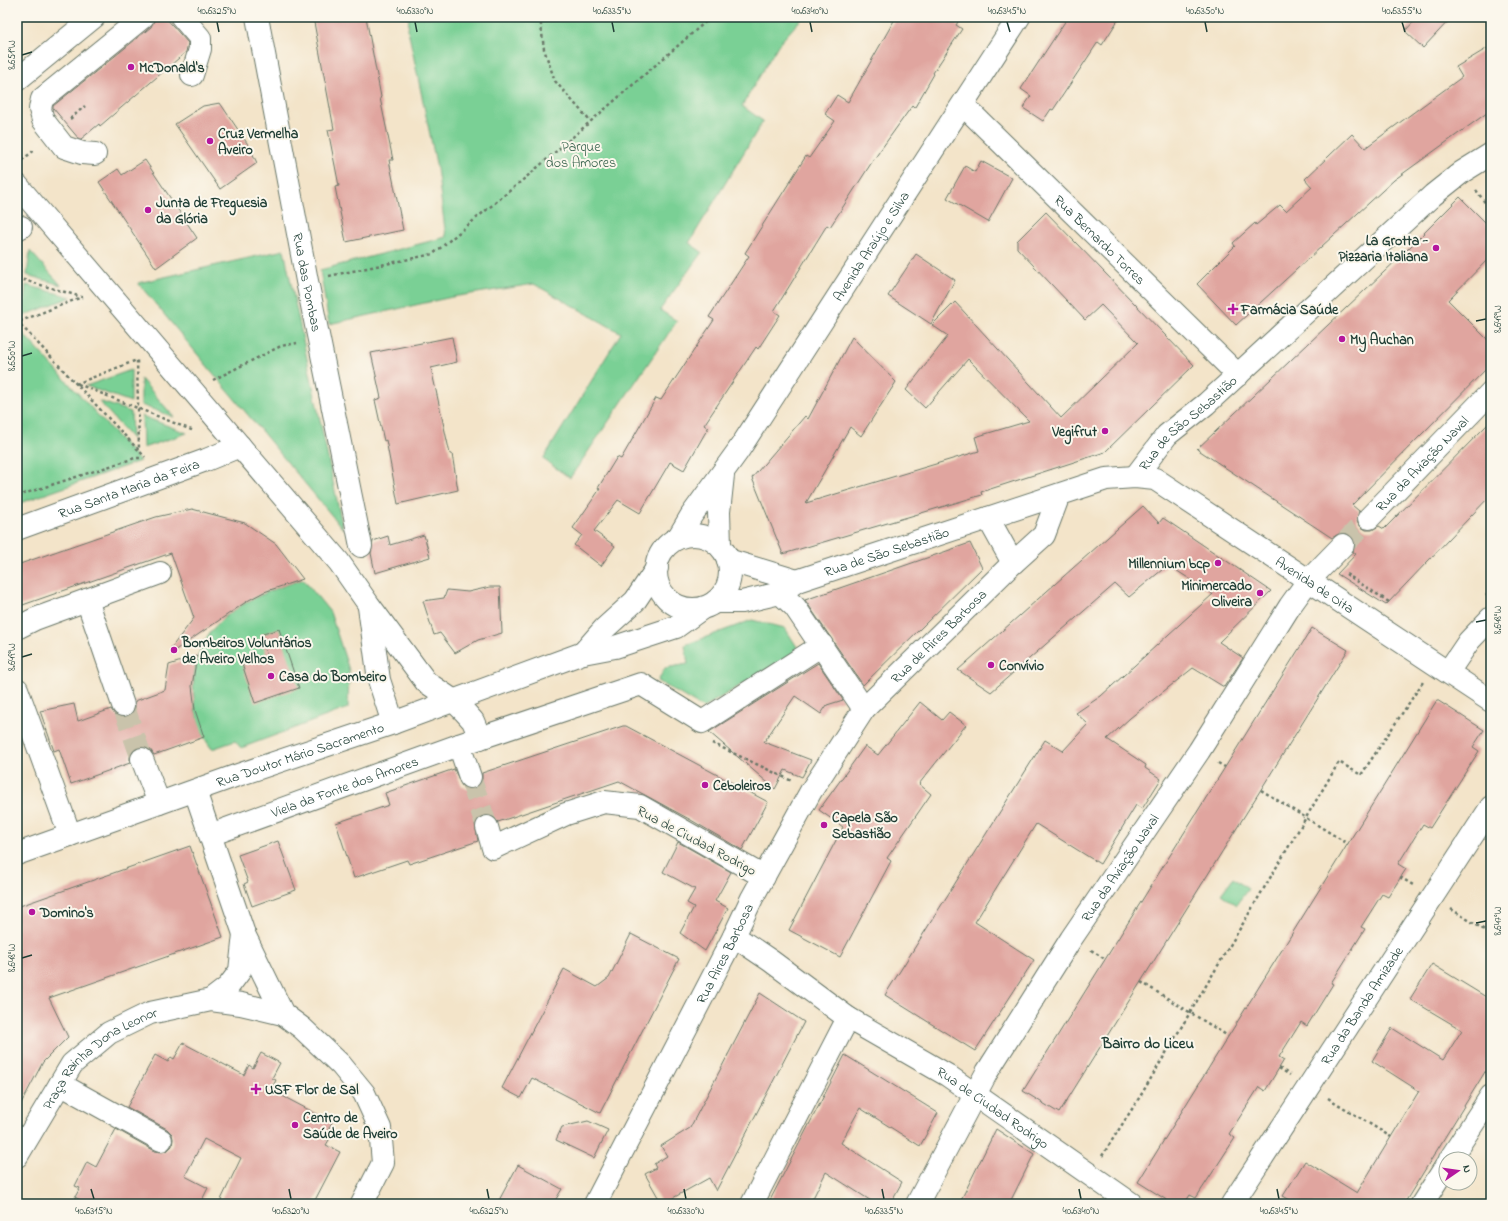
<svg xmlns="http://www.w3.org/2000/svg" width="1508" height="1221" viewBox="0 0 1508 1221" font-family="'Indie Flower',sans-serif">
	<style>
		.green { fill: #7ad095; stroke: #4c8664 }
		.building { fill: #e0a59f }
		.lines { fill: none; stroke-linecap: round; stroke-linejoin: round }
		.minor-tunnel { stroke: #c9c3ab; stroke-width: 22; stroke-dasharray: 22 11; stroke-linecap: butt }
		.minor-casing { stroke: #697768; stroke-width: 24 }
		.path { stroke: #697768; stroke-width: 2.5; stroke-dasharray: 3 3; stroke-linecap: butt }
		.minor { stroke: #fff; stroke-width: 22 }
		.ticks { fill: none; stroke: #1f3d34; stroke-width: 1.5 }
		.poi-dot { fill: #b5179e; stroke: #fbf7ec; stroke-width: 1.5 }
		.labels { text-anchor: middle; stroke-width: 4; stroke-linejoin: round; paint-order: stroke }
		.poi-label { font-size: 14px; font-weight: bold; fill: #1f3d34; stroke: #fbf7ec; text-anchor: start }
		.park-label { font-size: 14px; fill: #36624c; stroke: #fbf7ec }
		.street-label { font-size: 14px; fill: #1f3d34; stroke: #fbf7ec }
		.neighbourhood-label { font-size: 15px; font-weight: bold; fill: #1f3d34; stroke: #fbf7ec }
		.neatline { fill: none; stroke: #1f3d34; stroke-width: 1.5 }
		.ticks-label { font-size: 10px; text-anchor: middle; fill: #1f3d34 }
	</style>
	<rect width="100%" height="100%" fill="#fbf7ec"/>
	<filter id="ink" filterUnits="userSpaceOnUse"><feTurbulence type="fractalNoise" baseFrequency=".025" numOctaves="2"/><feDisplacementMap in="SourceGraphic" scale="8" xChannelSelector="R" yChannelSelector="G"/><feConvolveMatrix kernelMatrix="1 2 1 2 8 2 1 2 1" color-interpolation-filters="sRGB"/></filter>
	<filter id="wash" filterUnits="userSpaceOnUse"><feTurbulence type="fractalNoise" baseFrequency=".012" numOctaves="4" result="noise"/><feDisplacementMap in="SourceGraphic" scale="16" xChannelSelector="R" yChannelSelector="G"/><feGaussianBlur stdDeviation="0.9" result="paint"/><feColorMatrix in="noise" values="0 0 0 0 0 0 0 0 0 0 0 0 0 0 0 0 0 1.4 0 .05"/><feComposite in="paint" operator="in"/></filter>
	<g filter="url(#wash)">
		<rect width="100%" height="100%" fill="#f3e4c9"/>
		<g class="green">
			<polygon points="409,17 803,17 778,45 742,106 763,121 689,243 702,252 660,310 677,321 570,478 543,459 621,333 534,284 452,297 329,324 320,270 446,237 437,168 408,30"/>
			<polygon points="284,250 343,529 138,283"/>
			<polygon points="30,251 61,285 27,275"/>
			<polygon points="26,285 71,297 23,316"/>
			<polygon points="17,327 140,461 17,504"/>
			<polygon points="131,370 131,402 86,386"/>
			<polygon points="141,379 174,417 141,405"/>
			<polygon points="99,401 131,412 132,439"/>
			<polygon points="142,416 187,433 143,448"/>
			<path d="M303 579 330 612 349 670 348 708 241 748 235 741 212 749C201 736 195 716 194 699 187 624 243 599 303 579Z"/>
			<polygon points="752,620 785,628 799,650 703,708 658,681 665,668 688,664 685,645"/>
			<polygon points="1233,878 1248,889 1236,905 1221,894"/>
		</g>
		<g id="blocks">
			<g class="building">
				<polygon points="155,17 165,17 188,43 186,52 100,126 99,124 81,139 79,139 53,108 53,106 151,27"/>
				<polygon points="313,17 366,17 381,97 380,98 393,160 389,160 403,230 346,242 335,187 339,186 328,130 334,129"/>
				<polygon points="896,17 961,17 956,25 962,29 933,73 934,74 915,107 912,106 872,162 830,227 827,225 774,311 780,315 758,349 756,347 704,425 708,428 684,470 670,462 640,513 618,500 594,531 615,546 601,566 574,545 582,535 573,528 600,489 598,488 617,457 621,459 656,398 661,400 714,320 709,317 749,256 745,253 806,156 809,158 835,121 825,114 837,95 848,102"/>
				<polygon points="1068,17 1120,17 1102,45 1098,42 1053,110 1051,109 1043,121 1023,108 1031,96 1021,89"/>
				<polygon points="1418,17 1452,17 1423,48 1405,31"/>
				<polygon points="1491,46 1491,110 1394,180 1236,325 1197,284 1235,246 1233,243 1255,223 1256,225 1280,205 1286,211 1312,187 1305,179 1352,134 1365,148 1462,77 1456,67"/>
				<polygon points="220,103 249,146 257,163 220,189 175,124 203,106"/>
				<polygon points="145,160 197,238 156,268 99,182 118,169 122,175"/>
				<polygon points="981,161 1012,178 988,222 947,198 965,166 975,172"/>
				<polygon points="1460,197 1491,228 1491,256 1448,300 1491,343 1491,364 1352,505 1359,511 1357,521 1361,527 1366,530 1372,530 1379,526 1384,529 1491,421 1491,495 1386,605 1337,574 1356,554 1353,552 1355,542 1351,536 1346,533 1340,533 1332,538 1197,449 1402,255"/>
				<polygon points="1046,212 1194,365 1105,452 981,492 982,495 783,554 752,478 805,416 808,419 852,337 896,382 861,436 850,427 806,503 979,451 975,437 1029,421 968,359 925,408 906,390 948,336 932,325 955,302 1061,418 1138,343 1101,305 1085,320 1017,248 1017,241"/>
				<polygon points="916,254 955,280 931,324 888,296"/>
				<polygon points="452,337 457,362 431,368 450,454 452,454 458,490 398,504 386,440 384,441 375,400 381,398 371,353"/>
				<polygon points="1143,506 1159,523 1163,518 1271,591 1219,642 1243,658 1224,687 1193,668 1130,718 1107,739 1146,765 1145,768 1161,779 1142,809 1136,805 1100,864 1036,824 975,922 1034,960 975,1051 885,995 1045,740 1063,751 1088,724 1076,713 1101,696 1213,594 1168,565 1129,597 1115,584 991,692 958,670"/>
				<polygon points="192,509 245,523 276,544 303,579 264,592 249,600 174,651 171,648 194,618 171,553 17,607 17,565 156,517"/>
				<polygon points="424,535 430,557 375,573 371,553 373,541 388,536 390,545"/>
				<polygon points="970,543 982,568 863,685 805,600"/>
				<polygon points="490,587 500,587 502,633 478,640 455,653 440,633 434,635 423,601 444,598 447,590 468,592"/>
				<polygon points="1312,628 1348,650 1059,1113 1023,1091"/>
				<polygon points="279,629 299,688 255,703 242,664 267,656 260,635"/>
				<polygon points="197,656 192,686 195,710 204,737 154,755 150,749 144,747 138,747 132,751 130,757 130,763 71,784 59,749 54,751 40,711 74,704 78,721 111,709 115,715 120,717 127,717 133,713 135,708 135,701 165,690 169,665"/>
				<polygon points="818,663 843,700 827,705 821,714 795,696 764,742 811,760 802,777 785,770 775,789 709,732"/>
				<polygon points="1437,700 1484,730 1473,747 1479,751 1430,828 1423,824 1398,864 1406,869 1388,897 1382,894 1361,927 1365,929 1331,983 1333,984 1307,1026 1301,1022 1279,1057 1284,1060 1265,1091 1259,1087 1229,1134 1235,1138 1196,1198 1190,1195 1184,1204 1173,1204 1138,1182"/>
				<polygon points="920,702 942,720 949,712 966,725 919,784 931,794 887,858 891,861 840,957 789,930 843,827 819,810 865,746 878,755"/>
				<polygon points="623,726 626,726 768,802 742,850 691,820 619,781 498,822 490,815 483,815 478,819 475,824 478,841 409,864 407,860 354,878 336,823 389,805 385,793 454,769 462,786 467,789 474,789 480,785 482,779 482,773"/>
				<polygon points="278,841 296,890 252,906 244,884 248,882 238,855"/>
				<polygon points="678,842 731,872 715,901 728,908 705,951 680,933 694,907 687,903 695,889 663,872"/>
				<polygon points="190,846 223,937 49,998 68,1037 43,1062 17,1111 17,907"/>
				<polygon points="631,934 679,959 600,1113 532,1078 521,1098 502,1088 564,969 597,987 609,978"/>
				<polygon points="1432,964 1491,1000 1491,1062 1404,1204 1297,1204 1283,1196 1305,1161 1357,1193 1419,1091 1372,1061 1392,1028 1443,1060 1462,1030 1410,999"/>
				<polygon points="760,993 804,1022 716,1191 709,1178 662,1204 645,1174 656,1168 654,1164 667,1156 661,1146 690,1128"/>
				<polygon points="183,1043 244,1075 249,1065 253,1068 261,1053 280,1063 272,1078 276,1080 271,1090 332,1122 324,1138 329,1140 326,1145 340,1152 313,1204 219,1204 241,1158 204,1139 185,1176 208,1188 200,1204 87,1204 75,1197 80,1188 75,1186 87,1162 96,1167 116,1129 155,1151 162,1152 167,1151 172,1146 173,1139 172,1134 167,1129 127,1107 155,1055 168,1062 171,1057 174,1059"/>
				<polygon points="845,1055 938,1113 920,1146 860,1108 841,1143 902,1182 890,1204 876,1204 826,1172 810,1204 768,1204"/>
				<polygon points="588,1121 608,1130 594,1158 556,1140 562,1127"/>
				<polygon points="996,1129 1034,1154 1009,1204 959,1204"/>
				<polygon points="518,1165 562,1189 553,1204 497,1204"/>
			</g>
		</g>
	</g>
	<g filter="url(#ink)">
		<use href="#blocks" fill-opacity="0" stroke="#697768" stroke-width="1"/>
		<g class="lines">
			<g class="minor-tunnel">
				<polyline points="1343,545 1369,518"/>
				<polyline points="123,705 142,759"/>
				<polyline points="470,777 487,827"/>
			</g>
			<g class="minor-casing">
				<g id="minor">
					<polyline points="182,17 200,38 200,49 192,75"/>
					<path id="s1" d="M257 17 307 281 361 546"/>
					<polyline points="17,80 94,17"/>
					<path id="s2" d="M963 105 1238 375"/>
					<polyline points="95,154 82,153 64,147 43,120 40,109 42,99 143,17"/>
					<polyline points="17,185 339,562 369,605 426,682 454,701 464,711 473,721 480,738"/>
					<polyline points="17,229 21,227"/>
					<path id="s3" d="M1135 477 1167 435 1206 404 1433 195 1462 172 1491 154"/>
					<polyline points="988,518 1013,563"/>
					<path id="s4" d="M1369 518 1491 392"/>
					<path id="s5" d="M17 529 206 460 240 446"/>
					<circle cx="693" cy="572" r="37"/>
					<path id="s6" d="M678 538 691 516 738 451 1019 17"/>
					<polyline points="720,546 719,512 723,475"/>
					<polyline points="728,560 797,581"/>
					<polyline points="780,593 795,607 864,709"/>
					<polyline points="87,600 123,705"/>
					<path id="s7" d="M715 602H742L780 593 797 581 1106 479 1135 477 1155 479 1491 701"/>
					<polyline points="369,607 379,680 393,723"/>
					<polyline points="17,628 35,619 160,573"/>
					<polyline points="583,653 604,629 635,601 657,568"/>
					<polyline points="1448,672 1469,641 1491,618"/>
					<polyline points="17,689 70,835"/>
					<polyline points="459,745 470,777"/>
					<polyline points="142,759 159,803"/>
					<polyline points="195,791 244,934 283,1014"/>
					<polyline points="487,827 493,848 566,814 604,802 640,806 764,877"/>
					<path id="s8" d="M210 835 459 745 641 684 702 722 822 645"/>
					<path id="s9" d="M17 854 235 776 393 723 583 653 615 647 676 627 701 609"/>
					<path id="s10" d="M734 936 771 961 848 1018 947 1075 1132 1204"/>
					<polyline points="211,1000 228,987 240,971 244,934"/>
					<polyline points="60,1084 161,1140"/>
					<path id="s11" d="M17 1156 72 1064 109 1033 150 1013 211 1000 241 1004 283 1014 302 1028 341 1065 364 1093 380 1128 383 1163 362 1204"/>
					<polyline points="1450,1159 1491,1096"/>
					<path id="s12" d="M595 1204 734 936 752 898 811 791 864 709 1013 563 1044 535 1059 495"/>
					<polyline points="752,1204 848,1018"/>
					<path id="s13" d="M917 1204 987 1072 1071 939 1199 751 1290 606 1308 581 1343 545"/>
					<path id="s14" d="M1232 1204 1491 807"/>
					<polyline points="1422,1204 1446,1166"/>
				</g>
			</g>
			<g class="path">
				<polyline points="540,17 544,49 555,81 590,121"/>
				<polyline points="70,119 85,106"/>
				<polyline points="22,160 36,149"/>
				<polyline points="1476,190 1491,211"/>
				<polyline points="20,252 18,322 82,297"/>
				<polyline points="329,276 433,254 530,174 711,17"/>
				<polyline points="17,278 82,297"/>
				<polyline points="17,321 145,457"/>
				<polyline points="213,380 281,346 297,343"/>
				<polyline points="76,384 137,360 139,450"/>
				<polyline points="78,384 194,431"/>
				<polyline points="17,496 135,458 140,458"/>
				<polyline points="1346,574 1389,602"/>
				<polyline points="1486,596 1491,591"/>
				<polyline points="712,743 792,781"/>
				<polyline points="1218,763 1225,767"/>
				<polyline points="1261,790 1348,844"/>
				<polyline points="1400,877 1413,885"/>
				<polyline points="1451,909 1491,934"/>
				<polyline points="1091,950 1105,959"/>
				<polyline points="1141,982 1228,1036"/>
				<polyline points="1279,1068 1290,1075"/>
				<polyline points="1328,1098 1391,1137"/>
				<polyline points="1102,1156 1141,1095 1339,762 1361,775 1423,682"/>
			</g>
			<use href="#minor" class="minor"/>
		</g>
	</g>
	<path class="ticks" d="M217 22 219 32M415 22 417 32M612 22 614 32M810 22 812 32M1007 22 1010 32M1205 22 1207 32M1402 22 1405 32M22 55 32 52M1476 321 1486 319M22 356 32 353M1476 622 1486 620M22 657 32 654M1476 923 1486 921M22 958 32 955M91 1189 94 1199M289 1189 291 1199M487 1189 489 1199M684 1189 686 1199M882 1189 884 1199M1079 1189 1081 1199M1277 1189 1279 1199"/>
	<g class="poi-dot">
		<circle cx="131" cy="67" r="4"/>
		<circle cx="210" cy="141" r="4"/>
		<circle cx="148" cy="210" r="4"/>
		<circle cx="1436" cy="248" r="4"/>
		<path d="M1231 303h4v4h4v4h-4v4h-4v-4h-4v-4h4z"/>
		<circle cx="1342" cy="339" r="4"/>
		<circle cx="1105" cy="431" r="4"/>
		<circle cx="1218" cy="563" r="4"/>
		<circle cx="1260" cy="593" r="4"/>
		<circle cx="174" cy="650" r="4"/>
		<circle cx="991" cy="665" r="4"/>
		<circle cx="271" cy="676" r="4"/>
		<circle cx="705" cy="785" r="4"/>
		<circle cx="824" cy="825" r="4"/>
		<circle cx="32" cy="912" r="4"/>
		<path d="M254 1083h4v4h4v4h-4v4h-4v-4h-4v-4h4z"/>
		<circle cx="295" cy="1125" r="4"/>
	</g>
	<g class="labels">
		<g class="poi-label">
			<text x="139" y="72">McDonald's</text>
			<text x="218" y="138">Cruz Vermelha<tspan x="218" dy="16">Aveiro</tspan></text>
			<text x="156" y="207">Junta de Freguesia<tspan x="156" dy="16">da Glória</tspan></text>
			<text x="1428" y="245" text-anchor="end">La Grotta -<tspan x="1428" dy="16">Pizzaria Italiana</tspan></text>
			<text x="1241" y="314">Farmácia Saúde</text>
			<text x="1350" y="344">My Auchan</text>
			<text x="1097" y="436" text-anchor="end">Vegifrut</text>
			<text x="1210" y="568" text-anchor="end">Millennium bcp</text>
			<text x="1252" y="590" text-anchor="end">Minimercado<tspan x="1252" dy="16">Oliveira</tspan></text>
			<text x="182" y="647">Bombeiros Voluntários<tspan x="182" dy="16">de Aveiro Velhos</tspan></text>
			<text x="999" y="670">Convívio</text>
			<text x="279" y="681">Casa do Bombeiro</text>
			<text x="713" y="790">Ceboleiros</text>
			<text x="832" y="822">Capela São<tspan x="832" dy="16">Sebastião</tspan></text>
			<text x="40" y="917">Domino's</text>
			<text x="265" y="1094">USF Flor de Sal</text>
			<text x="303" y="1122">Centro de<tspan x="303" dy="16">Saúde de Aveiro</tspan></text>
		</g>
		<g class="park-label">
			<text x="581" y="151">Parque<tspan x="581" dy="16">dos Amores</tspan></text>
		</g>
		<g class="street-label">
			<text dy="5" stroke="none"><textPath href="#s2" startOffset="192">Rua Bernardo Torres</textPath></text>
			<text dy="5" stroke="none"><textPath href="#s6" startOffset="350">Avenida Araújo e Silva</textPath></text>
			<text dy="5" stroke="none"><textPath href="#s1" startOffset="270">Rua das Pombas</textPath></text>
			<text dy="5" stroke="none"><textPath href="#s3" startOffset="76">Rua de São Sebastião</textPath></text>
			<text dy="5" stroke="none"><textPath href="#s4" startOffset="76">Rua da Aviação Naval</textPath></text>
			<text dy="5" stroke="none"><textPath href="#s5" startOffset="119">Rua Santa Maria da Feira</textPath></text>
			<text dy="5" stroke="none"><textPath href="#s7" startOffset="181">Rua de São Sebastião</textPath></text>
			<text dy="5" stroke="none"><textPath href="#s7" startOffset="653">Avenida de Oita</textPath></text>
			<text dy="5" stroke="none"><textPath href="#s12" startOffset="668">Rua de Aires Barbosa</textPath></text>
			<text dy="5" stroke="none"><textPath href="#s9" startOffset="300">Rua Doutor Mário Sacramento</textPath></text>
			<text dy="5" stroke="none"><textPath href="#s8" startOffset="143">Viela da Fonte dos Amores</textPath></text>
			<text transform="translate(697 840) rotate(28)" y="5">Rua de Ciudad Rodrigo</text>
			<text dy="5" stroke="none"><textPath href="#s13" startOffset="393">Rua da Aviação Naval</textPath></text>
			<text dy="5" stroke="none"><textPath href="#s12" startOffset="282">Rua Aires Barbosa</textPath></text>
			<text dy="5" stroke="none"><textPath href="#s14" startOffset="237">Rua da Banda Amizade</textPath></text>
			<text dy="5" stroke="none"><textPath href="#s11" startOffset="132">Praça Rainha Dona Leonor</textPath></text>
			<text dy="5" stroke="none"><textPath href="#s10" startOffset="311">Rua de Ciudad Rodrigo</textPath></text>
		</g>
		<g class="neighbourhood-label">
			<text x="1148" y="1048">Bairro do Liceu</text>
		</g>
	</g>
	<rect width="1508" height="1221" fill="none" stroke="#fbf7ec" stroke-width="44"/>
	<g transform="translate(1458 1171) rotate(77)"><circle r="19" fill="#fbf7ec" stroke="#a3ada2"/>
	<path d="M0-3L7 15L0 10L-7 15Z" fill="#b5179e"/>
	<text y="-6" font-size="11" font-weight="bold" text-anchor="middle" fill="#1f3d34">N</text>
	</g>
	<rect x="22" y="22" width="1464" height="1177" class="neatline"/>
	<g class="ticks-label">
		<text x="217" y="14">40.6325°N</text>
		<text x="415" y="14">40.6330°N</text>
		<text x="612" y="14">40.6335°N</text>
		<text x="810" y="14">40.6340°N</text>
		<text x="1007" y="14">40.6345°N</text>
		<text x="1205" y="14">40.6350°N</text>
		<text x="1402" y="14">40.6355°N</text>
		<text transform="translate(11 55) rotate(-90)" y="4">8.651°W</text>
		<text transform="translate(1497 319) rotate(-90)" y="4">8.649°W</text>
		<text transform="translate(11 356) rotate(-90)" y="4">8.650°W</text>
		<text transform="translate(1497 620) rotate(-90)" y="4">8.648°W</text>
		<text transform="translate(11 657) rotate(-90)" y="4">8.649°W</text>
		<text transform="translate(1497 921) rotate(-90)" y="4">8.647°W</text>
		<text transform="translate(11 958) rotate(-90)" y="4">8.648°W</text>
		<text x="94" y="1214">40.6315°N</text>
		<text x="291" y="1214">40.6320°N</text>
		<text x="489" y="1214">40.6325°N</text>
		<text x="686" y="1214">40.6330°N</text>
		<text x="884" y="1214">40.6335°N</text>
		<text x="1081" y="1214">40.6340°N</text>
		<text x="1279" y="1214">40.6345°N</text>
	</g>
</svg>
